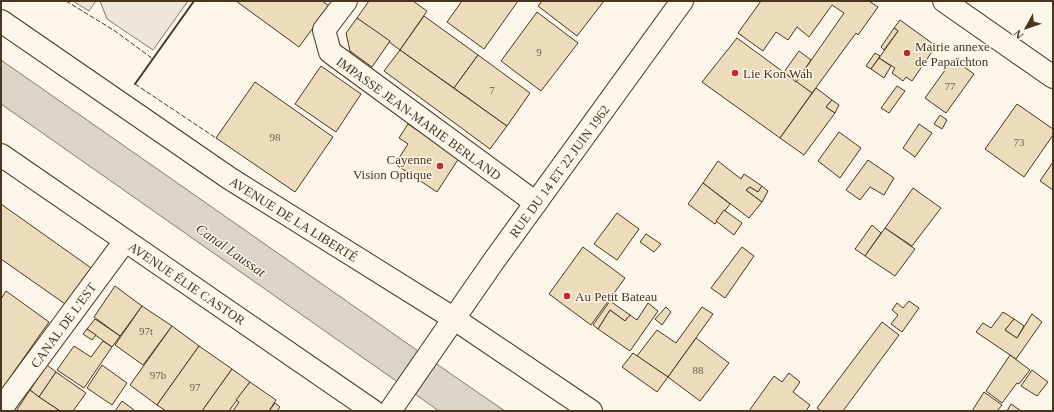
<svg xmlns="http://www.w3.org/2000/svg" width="1054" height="412" viewBox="0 0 1054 412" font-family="Georgia,serif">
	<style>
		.parking { fill: #ede7d9; stroke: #887966 }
		.water { fill: #dcd4c6; stroke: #887966 }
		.building { fill: #ecdcbc; stroke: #4a3520 }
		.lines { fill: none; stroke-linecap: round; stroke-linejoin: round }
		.minor-casing { stroke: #4a3520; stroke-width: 24 }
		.minor { stroke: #fbf6e9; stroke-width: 22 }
		.fence { stroke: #4a3520; stroke-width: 1; stroke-dasharray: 5 2; stroke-linecap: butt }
		.wall { stroke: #4a3520; stroke-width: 2 }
		.poi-dot { fill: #c62828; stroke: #fbf6e9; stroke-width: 1.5 }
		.labels { text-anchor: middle; stroke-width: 3; stroke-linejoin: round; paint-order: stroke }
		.number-label { font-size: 11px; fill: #725f47 }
		.poi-label { font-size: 13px; fill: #4a3520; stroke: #fbf6e9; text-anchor: start }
		.street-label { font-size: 13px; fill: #4a3520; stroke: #fbf6e9 }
		.water-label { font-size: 14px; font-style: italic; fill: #4a3520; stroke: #fbf6e9 }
	</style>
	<rect width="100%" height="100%" fill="#fbf6e9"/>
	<g class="parking">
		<polygon points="73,1 96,1 89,11"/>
		<polygon points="100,1 188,1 153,50 107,19"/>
	</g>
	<polygon class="water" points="1,60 464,383 505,411 439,411 1,104"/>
	<g class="building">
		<polygon points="236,1 322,1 329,6 299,47"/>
		<polygon points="369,1 413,1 427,11 400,50 357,18"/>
		<polygon points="462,1 518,1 484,49 447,22"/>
		<polygon points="542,1 604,1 577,36 538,6"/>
		<polygon points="761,1 869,1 878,7 858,35 856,33 812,93 796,82 844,13 832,5 809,37 797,27 788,40 776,32 763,51 738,33"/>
		<polygon points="537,12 578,43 541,91 501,61"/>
		<polygon points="424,16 478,55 454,88 400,50"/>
		<polygon points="357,18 390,41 372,67 350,51 346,33"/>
		<polygon points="900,20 936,46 912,81 906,77 903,81 892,73 895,68 879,58 898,31 894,28"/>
		<polygon points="894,28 898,31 884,50 881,47"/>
		<polygon points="737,38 812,93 780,138 702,82"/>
		<polygon points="400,50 507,126 490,149 384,71"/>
		<polygon points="799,51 811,60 796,82 784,72"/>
		<polygon points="875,53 880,56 871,69 866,66"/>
		<polygon points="478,55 530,93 507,126 454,88"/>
		<polygon points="879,58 891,66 884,78 871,69"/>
		<polygon points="953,59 974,74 946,113 925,98"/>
		<polygon points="321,66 361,94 336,132 295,104"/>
		<polygon points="255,82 333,137 295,192 216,138"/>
		<polygon points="897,86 905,91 889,113 881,108"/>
		<polygon points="816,88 832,100 826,107 835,113 804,155 780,138"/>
		<polygon points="832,100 839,105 835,113 826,107"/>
		<polygon points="1017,104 1053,129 1053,135 1024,177 985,149"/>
		<polygon points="940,115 947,120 942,129 934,124"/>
		<polygon points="408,124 459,158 437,192 395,164 408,144 399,138"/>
		<polygon points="919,124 932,133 915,157 903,148"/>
		<polygon points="839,132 861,148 840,178 818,161"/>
		<polygon points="868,160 894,178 884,195 870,187 860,200 846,190"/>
		<polygon points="718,161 741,179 744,174 762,186 758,192 750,187 746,190 762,202 749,218 703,183"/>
		<polygon points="1053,162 1053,190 1040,181"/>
		<polygon points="703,183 730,204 715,224 688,204"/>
		<polygon points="762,186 768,191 762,202 746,190 750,187 758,192"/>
		<polygon points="913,188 941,208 912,246 885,228"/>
		<polygon points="1,204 94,270 68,306 1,259"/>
		<polygon points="724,210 742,223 734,235 716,221"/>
		<polygon points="617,213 639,229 617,260 594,244"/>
		<polygon points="872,225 881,233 865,256 855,249"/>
		<polygon points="885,228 915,249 895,276 865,256"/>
		<polygon points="646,234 661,244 654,252 640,242"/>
		<polygon points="583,247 625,278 591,325 549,294"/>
		<polygon points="742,247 754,256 725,298 711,288"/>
		<polygon points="115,286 142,306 120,336 94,317"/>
		<polygon points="6,291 49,322 1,390 1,299"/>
		<polygon points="610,301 630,315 625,321 610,310 598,329 593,325"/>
		<polygon points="909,301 919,308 902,332 891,324 898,315 892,310 897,303 903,308"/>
		<polygon points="648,303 658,311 630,351 598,329 610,310 625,321 630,315 637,320"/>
		<polygon points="142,306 172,326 143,365 115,345"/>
		<polygon points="666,307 671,312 662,325 655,319"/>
		<polygon points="702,307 713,314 668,377 637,356 657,330 676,343"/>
		<polygon points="1003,312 1014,319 1005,330 1017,338 1032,314 1042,322 1016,359 976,332 983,323 991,328"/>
		<polygon points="95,319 120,336 112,347 87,329"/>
		<polygon points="1014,319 1024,326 1017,338 1005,330"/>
		<polygon points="882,322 899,335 843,411 821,411 817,408"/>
		<polygon points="172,326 199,346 157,405 130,385"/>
		<polygon points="87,329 96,335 92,340 83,334"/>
		<polygon points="696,338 729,363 700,401 668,377"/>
		<polygon points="103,341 112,347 84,388 57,370 74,346 91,357"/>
		<polygon points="199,346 232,369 202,411 166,411 157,405"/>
		<polygon points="633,353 668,377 657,392 622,367"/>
		<polygon points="1010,355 1030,370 1019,384 1017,383 1002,403 986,391"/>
		<polygon points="47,365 56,372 39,397 30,390"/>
		<polygon points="102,365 127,383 112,405 87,388"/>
		<polygon points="232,369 250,382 229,411 202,411"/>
		<polygon points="1032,370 1048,382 1037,396 1021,386"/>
		<polygon points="56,372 86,393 73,411 60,411 39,397"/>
		<polygon points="789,373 800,382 793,392 810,405 806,411 749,411 774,376 782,382"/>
		<polygon points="250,382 276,400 269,411 233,411 239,402 236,400"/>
		<polygon points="30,390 39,397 60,411 16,411"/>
		<polygon points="984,392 1002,405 997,411 972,411"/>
		<polygon points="122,401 134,410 134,411 115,411"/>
		<polygon points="275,403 280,407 277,411 269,411"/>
		<polygon points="1011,404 1021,411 1007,411"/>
	</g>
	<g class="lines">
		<g class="minor-casing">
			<g id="minor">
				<polyline points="346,1 324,30 330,52 536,203"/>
				<polyline points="944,1 1053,77"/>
				<polyline points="1,21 229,178 453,318 591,411"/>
				<polyline points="1,155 373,411"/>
				<polyline points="1,409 125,241"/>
				<polyline points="390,411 493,262 682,1"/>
			</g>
		</g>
		<use href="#minor" class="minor"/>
		<g class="fence">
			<polyline points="66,1 115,31 153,59"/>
			<polyline points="135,84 216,138"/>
		</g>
		<polyline class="wall" points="135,84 194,1"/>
	</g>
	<g class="poi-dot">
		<circle cx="907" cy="53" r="4"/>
		<circle cx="735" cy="73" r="4"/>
		<circle cx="440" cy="166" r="4"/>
		<circle cx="567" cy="296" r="4"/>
	</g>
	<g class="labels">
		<g class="number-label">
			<text x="539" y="56">9</text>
			<text x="950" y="90">77</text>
			<text x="492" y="94">7</text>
			<text x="275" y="141">98</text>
			<text x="1019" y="146">73</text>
			<text x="146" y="335">97t</text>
			<text x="698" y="374">88</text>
			<text x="158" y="379">97b</text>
			<text x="195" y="391">97</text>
		</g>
		<g class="poi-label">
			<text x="915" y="51">Mairie annexe<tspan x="915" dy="15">de Papaïchton</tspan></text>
			<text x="743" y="78">Lie Kon Wah</text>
			<text x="432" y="164" text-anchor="end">Cayenne<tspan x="432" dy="15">Vision Optique</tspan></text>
			<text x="575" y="301">Au Petit Bateau</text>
		</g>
		<g class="street-label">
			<text transform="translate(419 118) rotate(36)" y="5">IMPASSE JEAN-MARIE BERLAND</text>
			<text transform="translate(559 171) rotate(-54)" y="5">RUE DU 14 ET 22 JUIN 1962</text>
			<text transform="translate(294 219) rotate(32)" y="5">AVENUE DE LA LIBERTÉ</text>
			<text transform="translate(187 283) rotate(34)" y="5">AVENUE ÉLIE CASTOR</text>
			<text transform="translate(63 325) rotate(-54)" y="5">CANAL DE L'EST</text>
		</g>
		<g class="water-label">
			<text transform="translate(231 250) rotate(35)" y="5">Canal Laussat</text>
		</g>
	</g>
	<rect width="1054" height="412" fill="none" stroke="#4a3520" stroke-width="4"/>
	<g transform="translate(1026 28) rotate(230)" stroke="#fbf6e9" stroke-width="3" paint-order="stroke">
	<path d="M0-3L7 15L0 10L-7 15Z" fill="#4a3520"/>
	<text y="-6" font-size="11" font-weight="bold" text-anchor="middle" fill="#4a3520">N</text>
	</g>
</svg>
